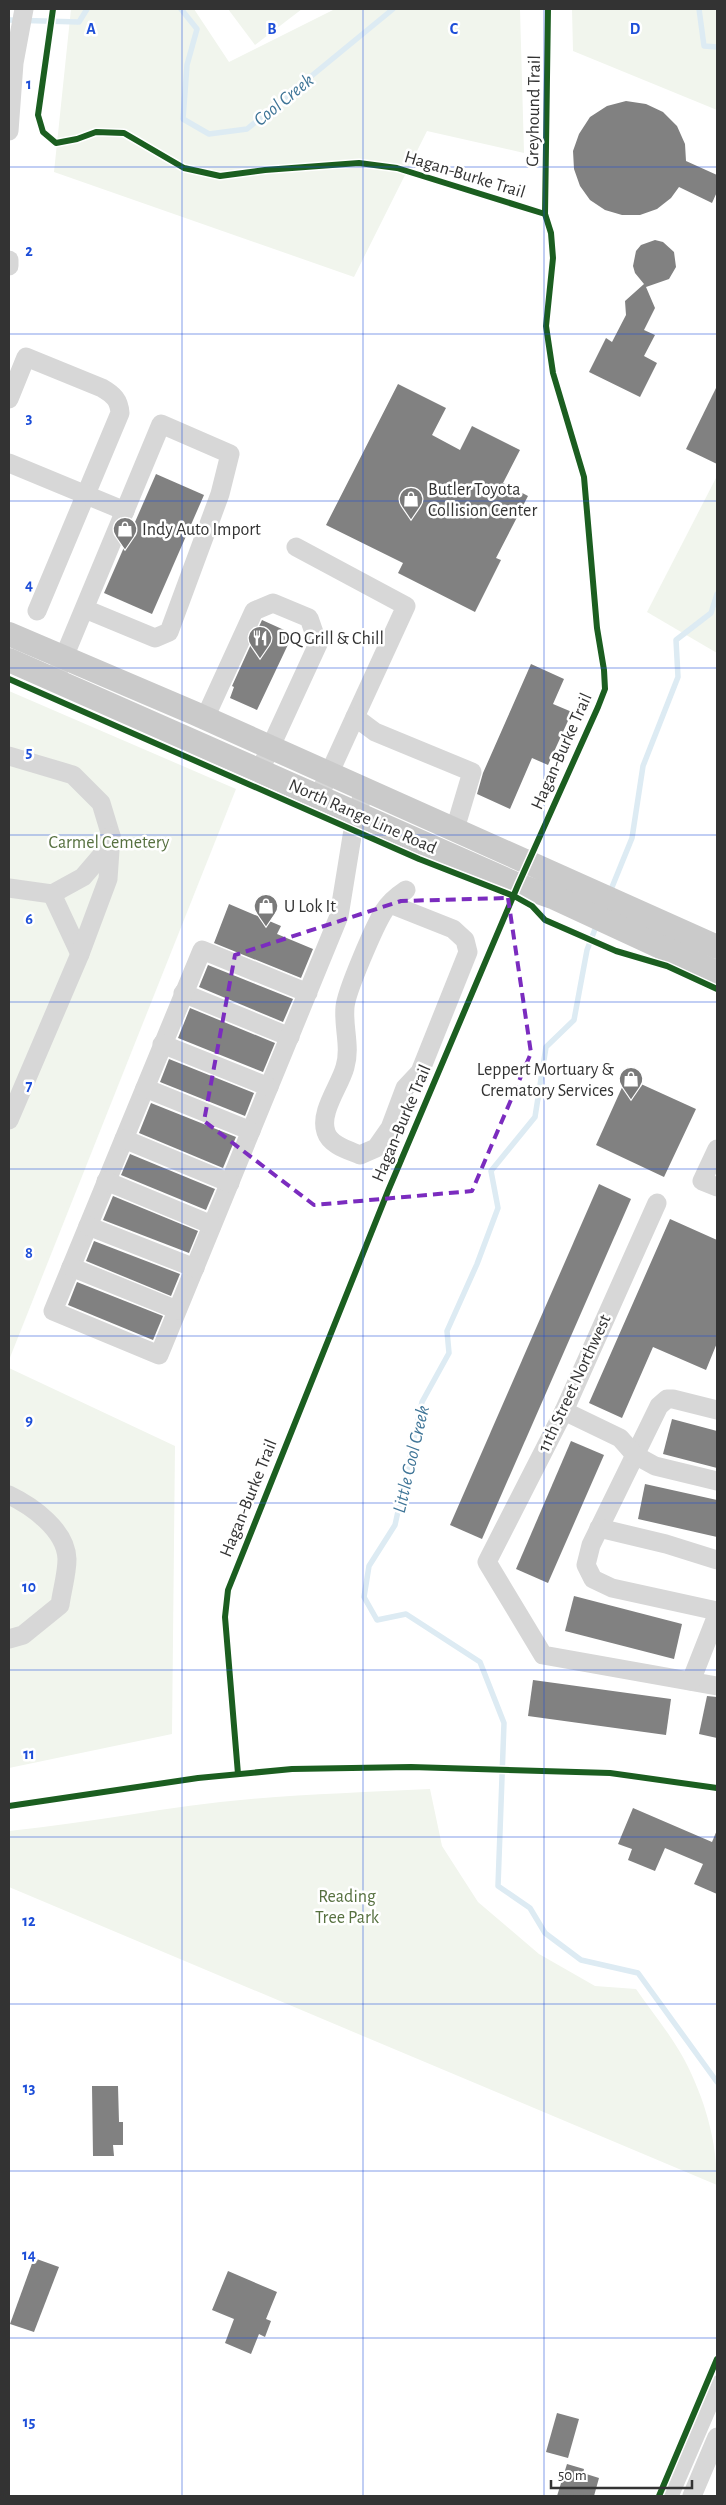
<svg xmlns="http://www.w3.org/2000/svg" width="726" height="2505" viewBox="0 0 726 2505" font-family="'Alegreya Sans',sans-serif">
	<style>
		.green { fill: #f1f5ed }
		.lines { fill: none; stroke-linecap: round; stroke-linejoin: round }
		.stream { stroke: #ddebf3; stroke-width: 5.5 }
		.building { fill: #818181 }
		.minor { stroke: #d7d7d7; stroke-width: 19 }
		.major { stroke: #cacaca; stroke-width: 24 }
		.cycleway-casing { stroke: #fff; stroke-width: 9 }
		.cycleway { stroke: #1b5e20; stroke-width: 6 }
		.marked { fill: none; stroke: #7b2cbf; stroke-width: 4; stroke-dasharray: 10 6; stroke-linejoin: round }
		.grid { fill: none; stroke: #1d4ed8; stroke-width: 1; stroke-opacity: 0.55 }
		.labels { text-anchor: middle; stroke-width: 5; stroke-linejoin: round; paint-order: stroke }
		.street-label { font-size: 18px; fill: #333; stroke: #fff }
		.poi-label { font-size: 18px; fill: #333; stroke: #fff; text-anchor: start }
		.park-label { font-size: 18px; fill: #56703f; stroke: #fff }
		.water-label { font-size: 19px; font-style: italic; fill: #3f7597; stroke: #fff }
		.grid-label { font-size: 16px; text-anchor: middle; font-weight: bold; fill: #1d4ed8; stroke: #fff; stroke-width: 5; stroke-linejoin: round; paint-order: stroke }
	</style>
	<rect width="100%" height="100%" fill="#fff"/>
	<g class="green">
		<polygon points="71,9 194,9 229,62 335,9 520,9 524,153 427,131 354,277 54,172"/>
		<polygon points="228,9 302,9 255,45"/>
		<polygon points="572,9 717,9 717,110 573,51"/>
		<polygon points="717,476 717,653 647,612"/>
		<polygon points="9,691 236,789 9,1360"/>
		<polygon points="9,1368 175,1446 172,1734 9,1768"/>
		<path d="M430 1789 442 1846 478 1902 539 1954 595 1986 636 1989C652 2012 671 2035 684 2059 705 2099 717 2141 717 2185L9 1887V1831C90 1823 169 1806 251 1799 310 1794 370 1792 430 1789Z"/>
	</g>
	<g class="lines">
		<g class="stream">
			<polyline points="181,9 197,29 187,65 183,119 209,134 247,129 393,9"/>
			<polyline points="699,9 704,46 717,47"/>
			<polyline points="9,20 79,22 87,9"/>
			<polyline points="610,892 632,838 643,766 678,677 676,640 711,613 717,594"/>
			<polyline points="597,924 587,950 574,1020 546,1047 535,1117 491,1171 498,1208 477,1264 447,1331 449,1353 422,1402 395,1525 369,1566 364,1597 377,1620 406,1614 480,1662 504,1723 498,1886 530,1908 545,1933 581,1960 638,1973 717,2082"/>
		</g>
	</g>
	<g class="building">
		<polygon points="626,101 646,104 663,112 677,126 685,144 686,161 717,175 717,192 712,203 679,187 671,198 657,209 640,215 622,215 605,210 590,200 580,186 574,169 573,151 579,134 590,117 607,106"/>
		<polygon points="655,240 663,242 674,252 676,267 669,279 646,287 655,308 644,330 655,335 644,356 657,363 640,397 589,372 606,338 612,342 626,315 625,301 644,284 635,273 633,266 636,251 641,245"/>
		<polygon points="398,384 446,408 432,435 460,450 472,426 520,450 503,483 528,496 496,558 501,560 475,612 398,573 403,563 326,525"/>
		<polygon points="717,386 717,464 686,449"/>
		<polygon points="156,474 204,495 152,614 104,593"/>
		<polygon points="262,620 293,634 257,710 230,698 234,687 232,686"/>
		<polygon points="531,664 564,679 553,704 572,712 548,765 532,758 510,809 477,794 483,773"/>
		<polygon points="229,904 281,926 277,934 313,949 301,978 214,943"/>
		<polygon points="208,965 293,999 283,1022 199,987"/>
		<polygon points="190,1008 275,1043 263,1072 178,1038"/>
		<polygon points="169,1059 254,1093 245,1116 160,1082"/>
		<polygon points="624,1083 638,1090 641,1084 696,1109 664,1177 596,1145"/>
		<polygon points="151,1103 236,1137 223,1168 139,1133"/>
		<polygon points="130,1154 215,1189 206,1210 121,1175"/>
		<polygon points="599,1184 631,1199 482,1539 450,1525"/>
		<polygon points="113,1196 198,1231 189,1253 103,1220"/>
		<polygon points="670,1219 717,1240 717,1343 706,1370 653,1347 622,1418 589,1403"/>
		<polygon points="94,1241 180,1274 171,1296 86,1261"/>
		<polygon points="77,1282 163,1316 153,1340 68,1305"/>
		<polygon points="672,1419 717,1431 717,1468 663,1454"/>
		<polygon points="571,1441 604,1455 548,1583 516,1569"/>
		<polygon points="645,1484 717,1500 717,1537 638,1519"/>
		<polygon points="574,1596 682,1624 674,1659 565,1631"/>
		<polygon points="533,1680 671,1699 666,1735 528,1716"/>
		<polygon points="707,1696 717,1697 717,1738 699,1734"/>
		<polygon points="633,1808 712,1842 717,1830 717,1894 694,1884 703,1864 665,1848 655,1871 628,1860 632,1849 618,1844"/>
		<polygon points="92,2086 118,2086 119,2122 123,2122 123,2145 113,2145 114,2156 93,2156"/>
		<polygon points="34,2258 59,2267 34,2332 10,2324"/>
		<polygon points="228,2271 277,2292 266,2319 271,2321 265,2337 259,2334 251,2354 225,2343 234,2319 212,2310"/>
		<polygon points="557,2413 579,2419 568,2458 546,2452"/>
		<polygon points="567,2464 584,2469 583,2473 599,2478 594,2496 557,2496"/>
	</g>
	<g class="lines">
		<g class="minor">
			<polyline points="9,131 14,63 24,9"/>
			<polyline points="9,260 9,266"/>
			<path d="M9 399 26 357 102 388C114 395 119 400 120 413L37 611"/>
			<polyline points="9,463 125,511"/>
			<polyline points="296,547 406,606 355,717 375,732 472,772 455,829"/>
			<polyline points="54,681 161,424 230,454 220,494 169,632 155,638 85,609"/>
			<polyline points="205,718 254,611 273,603 309,618 318,644 260,770"/>
			<polyline points="9,756 73,775 101,803 111,836 101,856 83,877 52,894 9,888"/>
			<polyline points="319,796 355,717"/>
			<polyline points="52,894 80,954"/>
			<path d="M390 904 453 929 465 940 468 952 420 1072 405 1088 390 1128 376 1148 360 1155C348 1150 330 1145 326 1132 319 1112 340 1086 345 1067 351 1047 343 1027 345 1007 346 992 375 925 384 911 389 903 397 896 406 890"/>
			<polyline points="183,993 290,1037"/>
			<polyline points="308,993 202,950 53,1311 159,1355 339,916 353,830 364,789"/>
			<polyline points="162,1044 269,1087"/>
			<polyline points="145,1088 251,1131"/>
			<polyline points="9,1120 80,954 108,879 111,836"/>
			<polyline points="124,1139 230,1183"/>
			<polyline points="717,1149 702,1181 717,1187"/>
			<polyline points="106,1181 212,1225"/>
			<polyline points="657,1203 564,1411 487,1562 543,1655 717,1686"/>
			<polyline points="88,1226 195,1268"/>
			<polyline points="71,1267 177,1310"/>
			<polyline points="717,1410 673,1399 667,1399 659,1406 591,1545 586,1565 593,1579 612,1588 717,1611"/>
			<polyline points="564,1411 620,1438 635,1455 655,1466 717,1481"/>
			<path d="M9 1495C32 1506 66 1530 67 1559 67 1574 62 1590 60 1605L23 1635 9 1639"/>
			<polyline points="599,1528 666,1544 717,1560"/>
			<polyline points="691,1681 717,1615"/>
			<polyline points="669,2496 717,2385"/>
			<polyline points="692,2496 717,2437"/>
		</g>
		<g class="major">
			<polyline points="9,634 194,713 717,947"/>
			<polyline points="9,660 518,885 555,898 717,973"/>
		</g>
		<g class="cycleway-casing">
			<g id="cycleway">
				<polyline points="53,9 38,115 43,132 56,143 77,139 96,132 124,133 184,168 220,176 265,170 359,163 397,168 545,214 551,233 553,258 546,326 553,373 584,477 597,628 604,670 605,689 598,707 518,885 388,1191 228,1590 225,1617 238,1774"/>
				<polyline points="545,214 548,9"/>
				<polyline points="9,679 419,859 514,896 532,906 545,920 616,951 667,966 717,989"/>
				<polyline points="9,1806 198,1778 292,1769 411,1767 610,1773 717,1788"/>
				<polyline points="659,2496 717,2359"/>
			</g>
		</g>
		<use href="#cycleway" class="cycleway"/>
	</g>
	<path class="marked" d="M508 898 531 1053 472 1191 314 1205 204 1121 235 955 401 901Z"/>
	<path class="grid" d="M182 9V2496M363 9V2496M544 9V2496M9 167H717M9 334H717M9 501H717M9 668H717M9 835H717M9 1002H717M9 1169H717M9 1336H717M9 1503H717M9 1670H717M9 1837H717M9 2004H717M9 2171H717M9 2338H717"/>
	<defs>
		<g id="shop-pin" transform="scale(1.25)"><path d="M0 17L-7.5 6A9.5 9.5 0 1 1 7.5 6Z" fill="#7a7a7a" stroke="#fff"/><path d="M-5-2.5h2.3a2.7 3.5 0 0 1 5.4 0H5L5.5 6h-11ZM-1.5-2.5h3a1.5 2.3 0 0 0-3 0Z" fill="#fff"/></g>
		<g id="restaurant-pin" transform="scale(1.25)"><path d="M0 17L-7.5 6A9.5 9.5 0 1 1 7.5 6Z" fill="#7a7a7a" stroke="#fff"/><path d="M-5-6h1v4h1v-4h1v4h1v-4h1v5L-1.5 .5V6h-2V.5L-5-1ZM5-6V6H3V1.5H1.5Q1.5-4 5-6Z" fill="#fff"/></g>
	</defs>
	<g fill-rule="evenodd">
		<use href="#shop-pin" x="411" y="499"/>
		<use href="#shop-pin" x="125" y="529"/>
		<use href="#restaurant-pin" x="260" y="638"/>
		<use href="#shop-pin" x="266" y="906"/>
		<use href="#shop-pin" x="631" y="1079"/>
	</g>
	<g class="labels">
		<g class="street-label">
			<text transform="translate(533 111) rotate(-89)" y="6">Greyhound Trail</text>
			<text transform="translate(465 174) rotate(17)" y="6">Hagan-Burke Trail</text>
			<text transform="translate(561 751) rotate(-66)" y="6">Hagan-Burke Trail</text>
			<text transform="translate(363 816) rotate(24)" y="6">North Range Line Road</text>
			<text transform="translate(401 1123) rotate(-67)" y="6">Hagan-Burke Trail</text>
			<text transform="translate(574 1383) rotate(-65)" y="6">11th Street Northwest</text>
			<text transform="translate(248 1498) rotate(-68)" y="6">Hagan-Burke Trail</text>
		</g>
		<g class="poi-label">
			<text x="428" y="495">Butler Toyota<tspan x="428" dy="21">Collision Center</tspan></text>
			<text x="142" y="535">Indy Auto Import</text>
			<text x="278" y="644">DQ Grill &amp; Chill</text>
			<text x="284" y="912">U Lok It</text>
			<text x="614" y="1075" text-anchor="end">Leppert Mortuary &amp;<tspan x="614" dy="21">Crematory Services</tspan></text>
		</g>
		<g class="park-label">
			<text x="109" y="848">Carmel Cemetery</text>
			<text x="347" y="1902">Reading<tspan x="347" dy="21">Tree Park</tspan></text>
		</g>
		<g class="water-label">
			<text transform="translate(283 99) rotate(-39)" y="7">Cool Creek</text>
			<text transform="translate(410 1459) rotate(-77)" y="7">Little Cool Creek</text>
		</g>
	</g>
	<g class="grid-label">
		<text x="91" y="34">A</text>
		<text x="272" y="34">B</text>
		<text x="454" y="34">C</text>
		<text x="635" y="34">D</text>
		<text x="29" y="89">1</text>
		<text x="29" y="256">2</text>
		<text x="29" y="423">3</text>
		<text x="29" y="590">4</text>
		<text x="29" y="757">5</text>
		<text x="29" y="924">6</text>
		<text x="29" y="1091">7</text>
		<text x="29" y="1258">8</text>
		<text x="29" y="1425">9</text>
		<text x="29" y="1592">10</text>
		<text x="29" y="1759">11</text>
		<text x="29" y="1926">12</text>
		<text x="29" y="2093">13</text>
		<text x="29" y="2260">14</text>
		<text x="29" y="2427">15</text>
	</g>
	<rect width="726" height="2505" fill="none" stroke="#333333" stroke-width="20"/>
	<path d="M551 2480v8h141v-8" fill="none" stroke="#333333" stroke-width="2.5"/>
	<text x="558" y="2480" font-size="15" fill="#333333" stroke="#ffffff" stroke-width="4" paint-order="stroke">50 m</text>
</svg>
